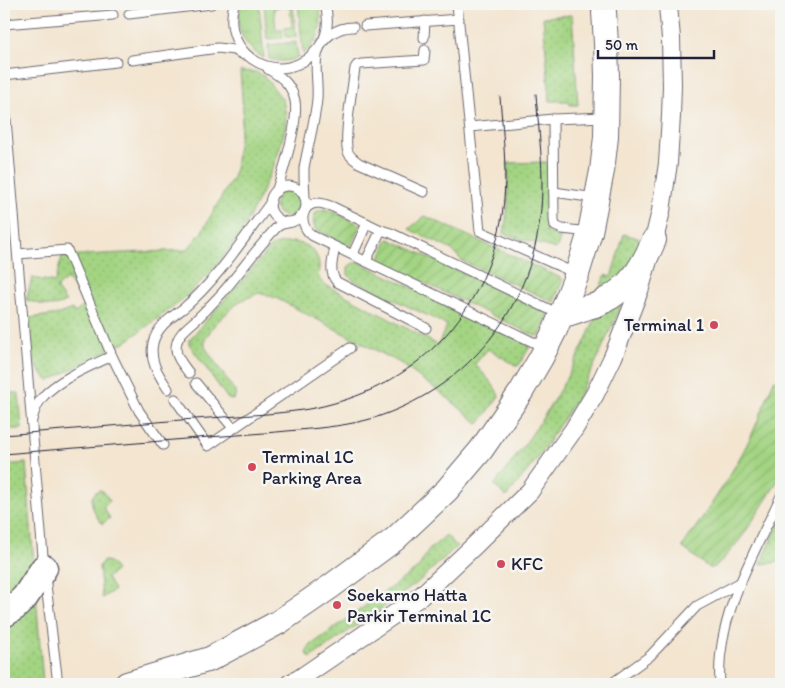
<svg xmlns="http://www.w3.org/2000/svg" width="785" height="688" viewBox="0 0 785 688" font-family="Itim,sans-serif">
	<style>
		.grass { fill: url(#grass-dots); stroke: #627b5e }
		.park { fill: url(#park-tufts); stroke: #627b5e }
		.garden { fill: url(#garden-furrows); stroke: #627b5e }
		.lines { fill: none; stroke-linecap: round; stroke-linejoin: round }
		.lane-casing { stroke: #6b666f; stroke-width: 11 }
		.street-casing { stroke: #6b666f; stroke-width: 20 }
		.secondary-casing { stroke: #6b666f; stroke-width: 26 }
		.primary-casing { stroke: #6b666f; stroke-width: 29 }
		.lane { stroke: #fff; stroke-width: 9 }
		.street { stroke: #fff; stroke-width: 18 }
		.secondary { stroke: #fff; stroke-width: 24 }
		.primary { stroke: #fff; stroke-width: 26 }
		.tram { stroke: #22223b; stroke-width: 1 }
		.poi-dot { fill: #d1495b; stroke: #f6f6f2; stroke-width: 2 }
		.labels { text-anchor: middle; stroke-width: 5; stroke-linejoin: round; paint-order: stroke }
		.poi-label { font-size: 18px; fill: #22223b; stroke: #f6f6f2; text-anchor: start }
	</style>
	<defs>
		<pattern id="grass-dots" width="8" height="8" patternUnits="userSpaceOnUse" patternTransform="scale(1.25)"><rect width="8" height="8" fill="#a3d482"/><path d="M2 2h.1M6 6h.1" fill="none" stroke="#8cb671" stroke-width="1.8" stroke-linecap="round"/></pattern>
		<pattern id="park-tufts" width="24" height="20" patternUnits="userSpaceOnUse" patternTransform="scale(1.25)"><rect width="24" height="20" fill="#a3d482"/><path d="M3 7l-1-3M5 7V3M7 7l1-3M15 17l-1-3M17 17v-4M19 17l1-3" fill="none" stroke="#8cb671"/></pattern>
		<pattern id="garden-furrows" width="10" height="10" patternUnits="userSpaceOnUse" patternTransform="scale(1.25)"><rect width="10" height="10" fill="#a3d482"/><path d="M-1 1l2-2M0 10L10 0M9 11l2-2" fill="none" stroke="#8cb671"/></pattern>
	</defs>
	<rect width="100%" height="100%" fill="#f6f6f2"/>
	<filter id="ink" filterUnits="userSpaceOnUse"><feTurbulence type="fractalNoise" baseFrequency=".02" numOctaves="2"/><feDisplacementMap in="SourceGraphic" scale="10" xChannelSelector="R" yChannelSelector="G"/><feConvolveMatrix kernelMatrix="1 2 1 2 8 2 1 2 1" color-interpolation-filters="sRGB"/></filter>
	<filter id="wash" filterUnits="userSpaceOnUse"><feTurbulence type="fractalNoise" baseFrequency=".0096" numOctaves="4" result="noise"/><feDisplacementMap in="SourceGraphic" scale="20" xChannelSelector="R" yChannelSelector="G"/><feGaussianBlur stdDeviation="1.12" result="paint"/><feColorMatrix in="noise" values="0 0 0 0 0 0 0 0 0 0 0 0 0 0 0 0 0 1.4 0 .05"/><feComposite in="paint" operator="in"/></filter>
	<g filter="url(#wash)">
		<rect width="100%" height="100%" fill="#f3e5d0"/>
		<g class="grass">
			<polygon points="572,15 578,105 570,105 569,101 550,101 543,17"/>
			<path d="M240 71 256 72 264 76 283 100 286 115 285 130 275 163 258 200 238 239 212 271 181 301 127 341 49 381C28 364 31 343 30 318L59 314 72 309 75 313 86 304 67 279 56 288 66 302C50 310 42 304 26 300L32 278 55 282 62 256 187 250 201 233 234 175 243 111Z"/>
			<path d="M547 162C550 186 548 209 546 232L561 237 556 249 504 234 508 205V163Z"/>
			<circle cx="288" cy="204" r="13"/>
			<polygon points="624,234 641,239 633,263 597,297 605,275 611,277"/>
			<path d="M294 242C308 245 318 250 319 266 319 275 316 277 324 284L438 345 447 325 353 280 348 275V267C352 263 355 262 361 263L529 345V348L519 365 517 366 488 349 475 364C483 374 494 383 499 396L479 424 449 399 400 363 276 298 259 293 240 301 215 324 205 339V347L236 393 235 397 233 400 228 399 189 344V340L272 246 277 244Z"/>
			<path d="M620 304 621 306 594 366 580 393 538 458 506 497 494 485C535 434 571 378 596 316Z"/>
			<polygon points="4,393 19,393 22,429 4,429"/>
			<polygon points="26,463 34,566 4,603 4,465"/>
			<path d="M100 490 103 491 110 501 103 507 110 518 102 524C95 515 84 496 100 490Z"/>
			<polygon points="781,519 781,562 761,564"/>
			<polygon points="446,535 457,546 416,584 310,658 306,652 311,645 418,568 428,551"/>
			<path d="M104 561C111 561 112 565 116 570L107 578 114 590 102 598 99 567 101 563Z"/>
			<polygon points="36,595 43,684 4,684 4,621"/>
		</g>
		<g class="park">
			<path d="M242 4H259L264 58C243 46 233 27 242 4Z"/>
			<polygon points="264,4 280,4 280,7 274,8 276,29 282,29 283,38 267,39"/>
			<polygon points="283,4 293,4 296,37 286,37 285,28 292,27 290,7 283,7"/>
			<path d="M298 4H318C325 23 319 42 303 54Z"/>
			<path d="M296 42 298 57C288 62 280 62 269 59L268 45Z"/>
		</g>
		<g class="garden">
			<path d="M324 209 329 210 361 225 350 247 315 229C312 220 312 211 324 209Z"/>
			<polygon points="425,216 563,279 554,302 462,261 452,250 409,229"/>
			<polygon points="389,239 548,312 549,316 540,335 535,336 381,262 380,258 387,240"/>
			<path d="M774 380 781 382V475L768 497 742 537 720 563 712 568H709L682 547C704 515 726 484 744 450 756 428 765 403 774 380Z"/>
		</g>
	</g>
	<g filter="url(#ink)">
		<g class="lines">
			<g class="lane-casing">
				<g id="lane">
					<path d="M234 4C219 58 285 92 319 47 328 35 329 19 325 4"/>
					<polyline points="457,4 480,231 577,274"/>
					<polyline points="129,14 211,4"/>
					<polyline points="4,24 113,15"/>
					<polyline points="365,26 459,19"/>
					<polyline points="424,38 425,21"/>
					<polyline points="132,60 218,48 234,50 244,55"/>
					<path d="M268 69C280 76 290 83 294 97 301 116 283 172 276 192"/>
					<polyline points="4,75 116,62"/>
					<polyline points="4,96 44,568 58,684"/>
					<polyline points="553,119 554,220 555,226 562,229 590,232"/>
					<polyline points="470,127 553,119 606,117"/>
					<circle cx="288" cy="204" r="18"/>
					<path d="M424 192 359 163C355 160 350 157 348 152 343 139 353 85 355 68L357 65 361 64 424 60 425 50"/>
					<polyline points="554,192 595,198"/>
					<path d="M305 198 304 178V168C308 145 315 121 317 99 319 75 308 51 331 34 338 29 344 27 353 27"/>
					<path d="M335 247C333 259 328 272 337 282L426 328"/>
					<polyline points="18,254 67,250 112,356 139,411 163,445"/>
					<polyline points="353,254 367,223"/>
					<polyline points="366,261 381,230"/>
					<path d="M541 351 539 346 535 343 313 236C299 227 299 205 317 203 323 203 328 205 333 207L381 230 391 233 561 315"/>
					<path d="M189 373C184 366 175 357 176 347 177 333 190 326 199 317 207 309 215 301 223 292 241 271 257 248 277 227L282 224 292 222"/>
					<polyline points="196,383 233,428"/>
					<path d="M168 389C159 375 149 362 153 343 157 326 172 317 185 307 218 279 245 236 271 202"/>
					<polyline points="175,399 208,446 350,348"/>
					<path d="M32 420C34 412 37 404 42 398 55 381 92 365 112 356"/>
					<polyline points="611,684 650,656 697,606 741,582"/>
					<path d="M720 684C715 618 754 554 781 496"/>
				</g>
			</g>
			<g class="street-casing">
				<polyline id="street" points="289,684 299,679 421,596 474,546 530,491 574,429 595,394 613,357 640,288 654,240 661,211 668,163 671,116 672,86 671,38 668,6"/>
			</g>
			<g class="secondary-casing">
				<g id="secondary">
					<path d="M561 315C571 314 579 310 588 307 593 306 598 305 602 302 630 288 642 268 654 240"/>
					<polyline points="127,684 210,659 279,622 330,587 395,539 447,490 481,450 521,392 541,358 555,330 577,274 590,232 602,171 606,137 607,76 606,43 604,12"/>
				</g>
			</g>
			<g class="primary-casing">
				<polyline id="primary" points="4,614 15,607 25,597 44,568"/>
			</g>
			<use href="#lane" class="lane"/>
			<use href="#street" class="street"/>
			<use href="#secondary" class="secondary"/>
			<use href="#primary" class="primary"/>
			<g class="tram">
				<path d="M4 435C63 430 122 425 181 420 209 418 238 416 267 414 288 412 310 410 331 404 420 381 484 312 501 221 509 180 503 138 500 97"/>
				<path d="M4 454C72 448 140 443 209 437 238 435 268 433 298 430 323 428 350 425 374 418 462 390 526 317 539 225 546 182 539 137 536 94"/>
			</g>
		</g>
	</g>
	<g class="poi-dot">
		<circle cx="714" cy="325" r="5"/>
		<circle cx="252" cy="467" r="5"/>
		<circle cx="501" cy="564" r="5"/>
		<circle cx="337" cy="605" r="5"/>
	</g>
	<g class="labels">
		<g class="poi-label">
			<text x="704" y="331" text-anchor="end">Terminal 1</text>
			<text x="262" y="463">Terminal 1C<tspan x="262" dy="21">Parking Area</tspan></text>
			<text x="511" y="570">KFC</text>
			<text x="347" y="601">Soekarno Hatta<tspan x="347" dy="21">Parkir Terminal 1C</tspan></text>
		</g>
	</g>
	<rect width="785" height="688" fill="none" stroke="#f6f6f2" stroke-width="20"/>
	<path d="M598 50v8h116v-8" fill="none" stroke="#22223b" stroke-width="2.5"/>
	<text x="605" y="50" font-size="15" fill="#22223b" stroke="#f6f6f2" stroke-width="4" paint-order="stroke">50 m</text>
</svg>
